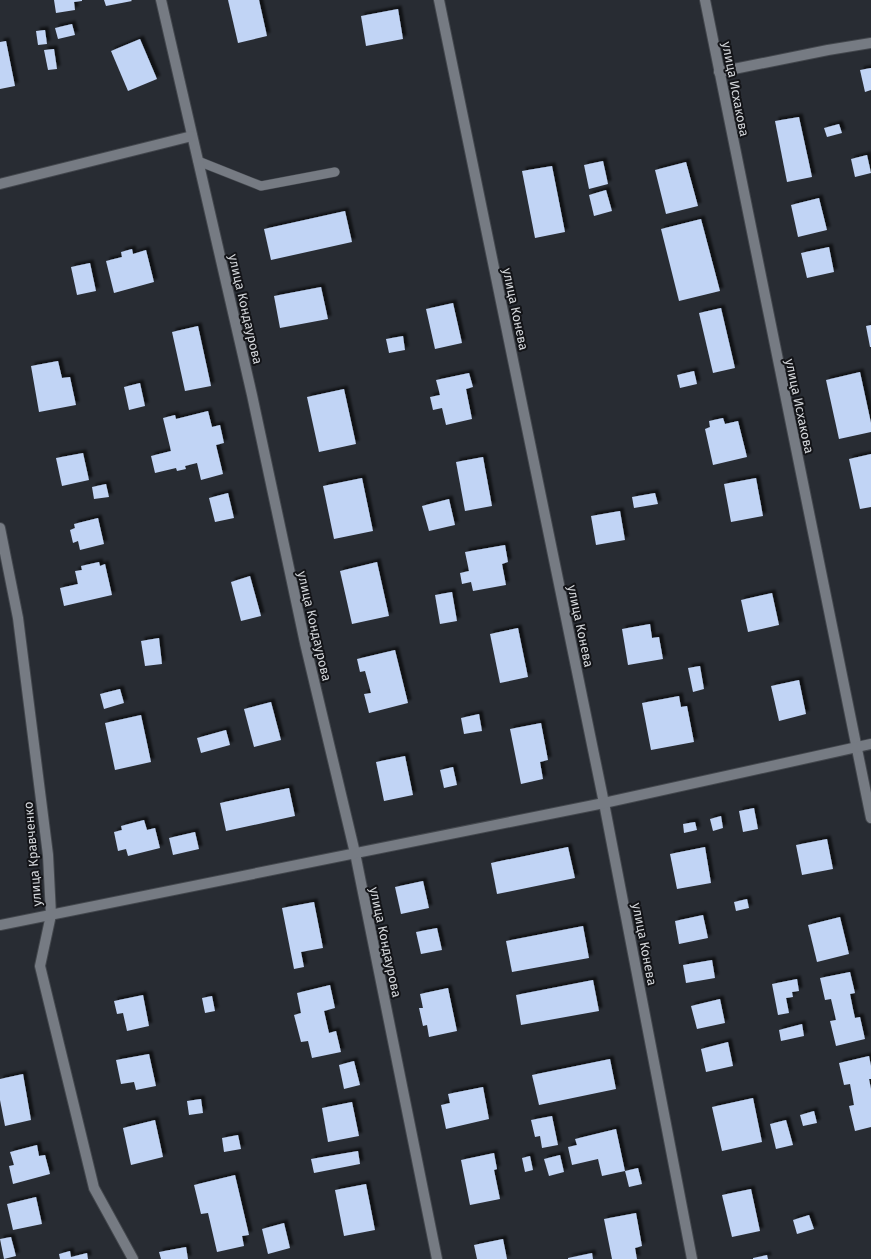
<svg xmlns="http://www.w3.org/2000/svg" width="871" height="1259" viewBox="0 0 871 1259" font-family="'Fira Sans',sans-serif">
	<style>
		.building { fill: #c1d4f5; filter: url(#shadow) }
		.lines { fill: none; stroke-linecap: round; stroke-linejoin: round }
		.service-casing { stroke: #43474d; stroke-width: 10 }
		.minor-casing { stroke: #43474d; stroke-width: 12 }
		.service { stroke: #767b83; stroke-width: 9 }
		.minor { stroke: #767b83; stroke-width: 10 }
		.labels { text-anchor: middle; stroke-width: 4; stroke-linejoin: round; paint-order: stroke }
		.street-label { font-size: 13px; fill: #d3d6da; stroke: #131418 }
	</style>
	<defs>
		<filter id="shadow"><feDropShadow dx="3.5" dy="-3.5" stdDeviation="1" flood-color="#0009"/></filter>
	</defs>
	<rect width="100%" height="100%" fill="#282c33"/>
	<g class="building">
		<polygon points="54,0 82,0 82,1 74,2 75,10 56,13"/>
		<polygon points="104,0 131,0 132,1 106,6"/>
		<polygon points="228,0 259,0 267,36 238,43"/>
		<polygon points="398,9 403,39 366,46 361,16"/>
		<polygon points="72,24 75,35 58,39 55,28"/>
		<polygon points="45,30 47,44 38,45 36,31"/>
		<polygon points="140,39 157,79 128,91 111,51"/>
		<polygon points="6,41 15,86 0,89 0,42"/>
		<polygon points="54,49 57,69 48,70 44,50"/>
		<polygon points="871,68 871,90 865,92 860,70"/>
		<polygon points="799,117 812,177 787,182 775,121"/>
		<polygon points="839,124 842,133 827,137 824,128"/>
		<polygon points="867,155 871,173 855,177 851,159"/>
		<polygon points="603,161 608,184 589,189 584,165"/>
		<polygon points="686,162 698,206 666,214 655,170"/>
		<polygon points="552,166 565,232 535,238 522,171"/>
		<polygon points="606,190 612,211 594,216 589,195"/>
		<polygon points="819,198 827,230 798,237 791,205"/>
		<polygon points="345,211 352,242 271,260 264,229"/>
		<polygon points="701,219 720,291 679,301 661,229"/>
		<polygon points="829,247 834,272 807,278 801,253"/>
		<polygon points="132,249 133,254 146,250 154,282 114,293 106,261 122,257 121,252"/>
		<polygon points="90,263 96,291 77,295 71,267"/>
		<polygon points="321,287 328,319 280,328 274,296"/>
		<polygon points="453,303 462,343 435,349 426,309"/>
		<polygon points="721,308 735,368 713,373 699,313"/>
		<polygon points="871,325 871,347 870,347 866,326"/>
		<polygon points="198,326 211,386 185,391 172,332"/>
		<polygon points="403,336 405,350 389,353 386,339"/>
		<polygon points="58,361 62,378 70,377 76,405 39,412 31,366"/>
		<polygon points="694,371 697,384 680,388 677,375"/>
		<polygon points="860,372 871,423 871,432 839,439 826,380"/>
		<polygon points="469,373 473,387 466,389 472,419 446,425 442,408 433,410 430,397 440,395 436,380"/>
		<polygon points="140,383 145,406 129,410 124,387"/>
		<polygon points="344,389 356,444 319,452 307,397"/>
		<polygon points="208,411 212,427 220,425 224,443 216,445 223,474 201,480 197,463 185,466 186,469 177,471 176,468 155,473 151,456 171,451 163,418 175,415 176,419"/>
		<polygon points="723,418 725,424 738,421 747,457 713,465 705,429 710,427 709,421"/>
		<polygon points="83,453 89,480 62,486 56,458"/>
		<polygon points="871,454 871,507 860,509 849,459"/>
		<polygon points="483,457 492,506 465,511 456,462"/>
		<polygon points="362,478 373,531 334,539 323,486"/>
		<polygon points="756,478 763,516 731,522 724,484"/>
		<polygon points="106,484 109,497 94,499 92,487"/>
		<polygon points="228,493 234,518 215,522 209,498"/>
		<polygon points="655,493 658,504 634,508 632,497"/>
		<polygon points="449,499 455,525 429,531 422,506"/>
		<polygon points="620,511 625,540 596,545 591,516"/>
		<polygon points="98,518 104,544 80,550 78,541 73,543 70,530 75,528 74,524"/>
		<polygon points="505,545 508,562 502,564 506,585 473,591 471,582 462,584 460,573 469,571 465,552"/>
		<polygon points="99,562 100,566 105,564 112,595 64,606 60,588 78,584 75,571 82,570 81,566"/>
		<polygon points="377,562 389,616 352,624 340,571"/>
		<polygon points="250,576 261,616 241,621 231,582"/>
		<polygon points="452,592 457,621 440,624 435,595"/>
		<polygon points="772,593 779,625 748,632 741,600"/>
		<polygon points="650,624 652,638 659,637 663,659 628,665 622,629"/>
		<polygon points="518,628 528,677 500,683 490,634"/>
		<polygon points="159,638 162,664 145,666 141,641"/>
		<polygon points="395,650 408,703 369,713 364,694 371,693 365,671 360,672 357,659"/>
		<polygon points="700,666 704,689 693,692 688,668"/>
		<polygon points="799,680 806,714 779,721 771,686"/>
		<polygon points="120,689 124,703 104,709 100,694"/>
		<polygon points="679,696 681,707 687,706 694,742 651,750 642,703"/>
		<polygon points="271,702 281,740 254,747 244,709"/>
		<polygon points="479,714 482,731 464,734 461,718"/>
		<polygon points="141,715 151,762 115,770 105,723"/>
		<polygon points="541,723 548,760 540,762 543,779 521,784 510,729"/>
		<polygon points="226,730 230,745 201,753 197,738"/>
		<polygon points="405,756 413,795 384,801 376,762"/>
		<polygon points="453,767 457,785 444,788 440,770"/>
		<polygon points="289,788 295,816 226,831 220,803"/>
		<polygon points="754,808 758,829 743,832 739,811"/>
		<polygon points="721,816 723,828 713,831 710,819"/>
		<polygon points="144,820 147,830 155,828 160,848 128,856 126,849 118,851 114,832 122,830 121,826"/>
		<polygon points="695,822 697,830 684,833 683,824"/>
		<polygon points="195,832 199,849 173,855 169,838"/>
		<polygon points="827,839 833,869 802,875 796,845"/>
		<polygon points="568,847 575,878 497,894 491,863"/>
		<polygon points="705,847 711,883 677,889 670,854"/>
		<polygon points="423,881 429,908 401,914 395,887"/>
		<polygon points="747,899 749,908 736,911 734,902"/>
		<polygon points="314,902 323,948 301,952 304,967 294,969 282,908"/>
		<polygon points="703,915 708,938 679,944 675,921"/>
		<polygon points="840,917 849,954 817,962 808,925"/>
		<polygon points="583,926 589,958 512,972 506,941"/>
		<polygon points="437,928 442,950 421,954 416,932"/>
		<polygon points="712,960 715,978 686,983 683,965"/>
		<polygon points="850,972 855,993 850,994 853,1009 855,1018 860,1017 865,1039 836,1046 830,1021 836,1020 831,999 825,1000 820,978"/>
		<polygon points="797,979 799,991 792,992 793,997 786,998 789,1013 778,1015 772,984"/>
		<polygon points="593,980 599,1011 521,1025 516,995"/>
		<polygon points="330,985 335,1008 324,1011 329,1033 336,1031 341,1052 312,1058 308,1041 301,1042 294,1015 301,1013 297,993"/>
		<polygon points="448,988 457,1031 429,1037 427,1025 423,1026 419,1008 423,1008 420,994"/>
		<polygon points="143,995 149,1026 127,1031 123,1013 117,1014 114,1001"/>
		<polygon points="212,996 215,1011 205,1013 202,998"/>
		<polygon points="720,999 725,1023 697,1029 691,1006"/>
		<polygon points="802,1024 804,1036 781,1041 779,1030"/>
		<polygon points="728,1042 733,1066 706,1072 701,1049"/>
		<polygon points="149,1054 156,1086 136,1090 134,1082 121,1084 116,1060"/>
		<polygon points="869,1056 871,1066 871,1079 869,1079 871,1089 871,1127 855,1131 849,1106 854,1105 850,1084 844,1085 839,1063"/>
		<polygon points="610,1059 616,1089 539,1105 532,1075"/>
		<polygon points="354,1061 360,1085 344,1089 339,1065"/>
		<polygon points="23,1074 31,1120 5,1126 0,1100 0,1079"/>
		<polygon points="483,1087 489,1119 446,1129 441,1105 450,1103 448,1094"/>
		<polygon points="753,1098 762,1142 722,1151 712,1107"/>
		<polygon points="201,1099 203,1113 189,1115 187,1101"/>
		<polygon points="352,1102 359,1136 328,1142 322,1108"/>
		<polygon points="814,1111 817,1123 803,1126 800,1115"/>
		<polygon points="552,1116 558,1145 542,1148 540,1136 535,1137 531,1120"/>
		<polygon points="155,1120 163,1157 131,1165 123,1128"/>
		<polygon points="786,1120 793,1145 776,1149 770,1124"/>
		<polygon points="616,1129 625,1171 602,1176 598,1159 572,1165 568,1147 577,1145 575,1139"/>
		<polygon points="238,1135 241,1149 224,1152 222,1138"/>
		<polygon points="37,1145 39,1156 45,1155 50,1174 13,1184 9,1166 14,1165 10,1152"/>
		<polygon points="358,1151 360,1164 314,1173 311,1159"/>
		<polygon points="494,1153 497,1169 494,1170 500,1199 470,1205 461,1160"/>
		<polygon points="560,1155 564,1172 549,1176 544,1159"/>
		<polygon points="530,1156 533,1170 525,1172 522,1158"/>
		<polygon points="638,1168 642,1184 629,1187 625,1171"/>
		<polygon points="235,1175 249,1235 242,1236 244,1246 217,1252 208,1213 201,1214 194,1185"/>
		<polygon points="366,1184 375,1230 344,1236 335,1190"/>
		<polygon points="751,1189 760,1231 732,1237 722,1195"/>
		<polygon points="36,1197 42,1224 13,1230 7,1204"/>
		<polygon points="636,1213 642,1246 635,1248 637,1259 612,1259 604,1219"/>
		<polygon points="809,1215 814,1229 797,1234 793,1220"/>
		<polygon points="284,1223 290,1248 268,1254 262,1229"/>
		<polygon points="11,1237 16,1256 4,1259 0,1239"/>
		<polygon points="503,1239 507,1259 477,1259 474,1245"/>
		<polygon points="186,1247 188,1259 161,1259 159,1252"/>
		<polygon points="70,1251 71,1257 87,1253 88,1259 60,1259 59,1254"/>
		<polygon points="592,1253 593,1259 568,1259 568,1258"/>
		<polygon points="767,1255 768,1259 753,1259 753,1258"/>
	</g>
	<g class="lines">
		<g class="service-casing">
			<polyline id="service" points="198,161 261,186 335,172"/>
		</g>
		<g class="minor-casing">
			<g id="minor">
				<polyline points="161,0 252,395 305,643 355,853 437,1259"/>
				<polyline points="439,0 604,803 692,1259"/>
				<polyline points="705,0 871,818"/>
				<polyline points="719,72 828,50 871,43"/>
				<polyline points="0,184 192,136"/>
				<polyline points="0,528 18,618 48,855 51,915 40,966 94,1188 133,1259"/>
				<polyline points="0,925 604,803 871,744"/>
			</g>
		</g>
		<use href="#service" class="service"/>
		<use href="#minor" class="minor"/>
	</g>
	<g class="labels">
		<g class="street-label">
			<text transform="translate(736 89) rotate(79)" y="5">улица Исхакова</text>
			<text transform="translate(246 309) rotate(77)" y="5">улица Кондаурова</text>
			<text transform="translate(516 309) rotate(78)" y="5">улица Конева</text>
			<text transform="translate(800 406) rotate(78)" y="5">улица Исхакова</text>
			<text transform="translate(315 626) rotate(77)" y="5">улица Кондаурова</text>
			<text transform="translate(581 626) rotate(78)" y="5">улица Конева</text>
			<text transform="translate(32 854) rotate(-95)" y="5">улица Кравченко</text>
			<text transform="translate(386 942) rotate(78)" y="5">улица Кондаурова</text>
			<text transform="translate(645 944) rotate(79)" y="5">улица Конева</text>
		</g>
	</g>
</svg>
